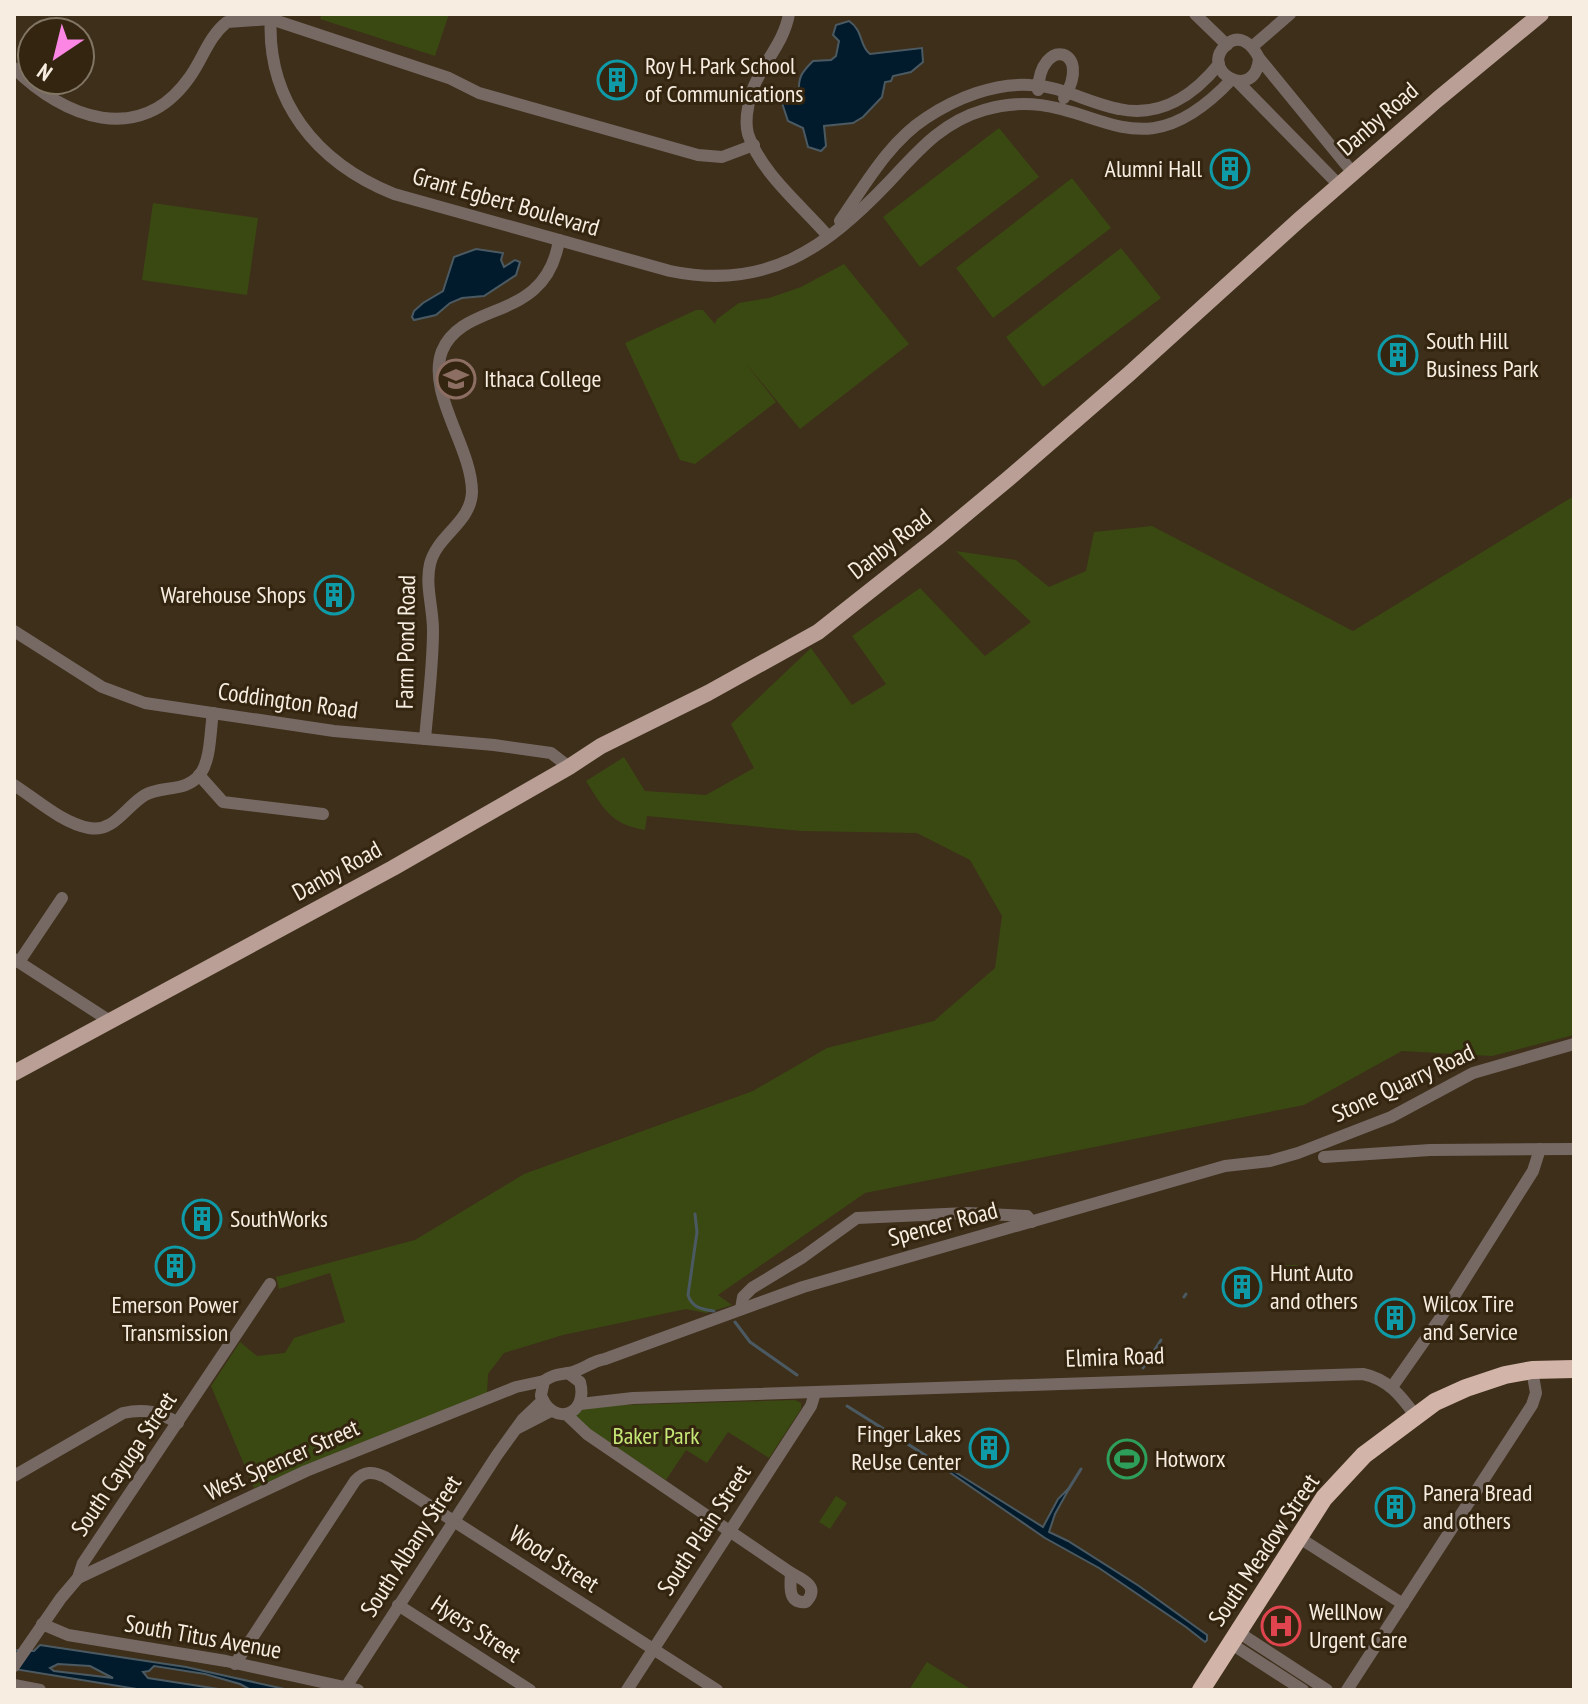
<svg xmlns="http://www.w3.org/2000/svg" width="1588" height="1704" viewBox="0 0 1588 1704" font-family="'PT Sans Narrow',sans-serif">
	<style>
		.green { fill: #3a4912 }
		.water { fill: #011b2c; stroke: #4b5a62; stroke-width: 2; fill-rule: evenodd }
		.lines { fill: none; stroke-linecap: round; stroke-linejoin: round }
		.stream { stroke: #4b5a62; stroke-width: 3 }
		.minor { stroke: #766964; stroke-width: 12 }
		.major { stroke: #b99f95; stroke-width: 16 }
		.highway { stroke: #d3b4a9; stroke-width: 18 }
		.labels { text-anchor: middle; stroke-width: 6; stroke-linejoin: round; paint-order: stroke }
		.poi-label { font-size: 24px; fill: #f7ede0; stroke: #332510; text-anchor: start }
		.street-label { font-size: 24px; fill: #f7ede0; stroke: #332510 }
		.park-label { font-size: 24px; fill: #c5e877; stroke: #332510 }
	</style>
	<rect width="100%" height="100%" fill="#3e2f1a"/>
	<g class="green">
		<polygon points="322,14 449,14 435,56 320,19"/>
		<polygon points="999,128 1039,177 920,267 883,217"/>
		<polygon points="1072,178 1111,228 993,318 956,268"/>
		<polygon points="153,203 258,218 247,295 142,280"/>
		<polygon points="1121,248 1161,298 1043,387 1006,337"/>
		<polygon points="844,264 909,344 800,429 744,361 776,402 695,464 680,460 625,343 696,310 703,310 715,324 717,319 739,303 769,298 801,287"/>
		<path d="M1574 496V1035L1492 1056 1402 1051 1304 1105 865 1193 718 1295 732 1305 706 1313 686 1309 563 1335 504 1353 488 1374 487 1393 254 1488 211 1386 240 1342 257 1356 285 1353 294 1338 345 1322 330 1273 279 1289 276 1277 415 1240 524 1174 753 1091 827 1048 934 1021 995 968 1002 916 970 860 917 833 802 831 647 816 645 830C610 824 604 809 586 781L624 757 645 791 706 795 754 768 731 724 811 648 852 705 886 684 852 636 920 588 985 656 1031 622 956 551 1016 560 1049 587 1086 571 1094 532 1152 526 1353 631Z"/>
		<polygon points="1297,1265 1298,1278 1277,1279 1276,1266"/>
		<polygon points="795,1400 801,1403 801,1409 769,1458 728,1432 707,1463 686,1450 666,1480 587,1429 572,1415 589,1406"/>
		<polygon points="836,1496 847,1503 830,1529 819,1522"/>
		<polygon points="927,1662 972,1690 909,1690"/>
	</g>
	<g class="water">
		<path d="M849 21C864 31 859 46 870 54L922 48 923 62 911 72 893 76 891 81 885 82 882 97 863 117 853 123 824 126 826 146 821 151 808 147 803 128 788 121 782 103 799 92C798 77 802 72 813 61L831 60 836 56 839 41 833 35 836 25Z"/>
		<polygon points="476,249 503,253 501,260 504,267 515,260 520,262 516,275 484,296 462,298 450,303 436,315 414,320 412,317 414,311 423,303 443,291 454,257"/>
		<polygon points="947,1467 1043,1527 1058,1499 1070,1487 1055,1514 1049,1532 1068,1541 1139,1586 1207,1635 1207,1640 1205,1642 1186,1627 1099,1568 1045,1538 945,1469"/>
		<path d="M40 1645 186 1667 289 1690H251L240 1684 205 1674 154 1666 149 1671 143 1672 148 1678 225 1690H143L14 1669V1650L34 1651ZM58 1664 90 1666 113 1678 54 1671 50 1668Z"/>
	</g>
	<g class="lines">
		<g class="stream">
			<path d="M695 1214 697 1232 688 1295C692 1308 702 1309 714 1311"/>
			<polyline points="1184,1297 1186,1294"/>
			<polyline points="735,1322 750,1342 797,1375"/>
			<polyline points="1143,1368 1161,1340"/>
			<polyline points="847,1406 949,1470"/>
			<polyline points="1068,1490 1081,1469"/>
		</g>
		<g class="minor">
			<path d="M271 14C265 101 317 163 394 194L670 271C766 291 825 249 889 182 918 151 942 122 984 110 1090 78 1129 189 1232 79"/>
			<path d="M789 14C784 42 765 60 754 86 749 100 744 119 748 134 761 173 801 205 827 235"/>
			<polyline points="1195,14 1227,45"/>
			<polyline points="1253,46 1290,14"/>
			<path d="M1259 58C1256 103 1199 72 1225 46 1239 32 1252 44 1259 58L1353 173"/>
			<path d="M14 68C64 118 140 147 189 78 203 59 208 37 227 22L271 19 449 78 479 93 698 155 722 157 754 145"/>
			<polyline points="1237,81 1339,185"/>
			<path d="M1038 90C1040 35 1094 48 1064 98"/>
			<path d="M840 221C865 185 889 142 926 118 956 98 994 83 1030 85 1062 86 1088 103 1119 109 1160 118 1194 95 1219 64"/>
			<polyline points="14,631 102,687 145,703 334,731 494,745 551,753 569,767"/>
			<path d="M425 739C428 703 433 666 433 630 433 608 425 585 430 564 437 535 471 523 472 492 472 447 426 393 442 351 463 299 546 324 559 240"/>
			<polyline points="199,775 223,802 323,814"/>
			<path d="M14 785C36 799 62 823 89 828 114 833 126 806 145 795 163 785 187 793 201 773 211 758 210 731 213 713"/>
			<polyline points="14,959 110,1021"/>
			<polyline points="19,962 62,898"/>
			<polyline points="1324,1157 1430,1150 1574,1149"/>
			<polyline points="741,1309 743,1297 752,1288 803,1257 857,1218 967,1213 1027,1216 1032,1222"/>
			<polyline points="1392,1387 1439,1320 1533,1171 1540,1149"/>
			<path d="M541 1395 544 1381C554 1374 558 1375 568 1373 582 1371 591 1361 605 1359L803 1287 1225 1166 1270 1161 1298 1153 1391 1117 1473 1073 1574 1044"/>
			<path d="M541 1396C554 1428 589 1414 580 1382L568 1373"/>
			<path d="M580 1404 633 1398 1363 1374C1388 1379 1401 1396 1415 1415"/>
			<polyline points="566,1414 587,1434 791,1573"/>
			<polyline points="518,1428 551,1411"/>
			<path d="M14 1476 123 1413C145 1408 159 1412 178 1423"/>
			<polyline points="1298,1537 1403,1604"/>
			<path d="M791 1573C804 1580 820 1587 806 1602 788 1604 790 1587 791 1573Z"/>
			<polyline points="78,1578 306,1471 516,1387 544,1381"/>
			<polyline points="398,1605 530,1690"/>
			<polyline points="42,1624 68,1635 226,1661 358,1690"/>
			<polyline points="1238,1632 1327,1690"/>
			<polyline points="1230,1643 1303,1690"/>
			<path d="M235 1664 355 1481C364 1471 373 1471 385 1477L717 1690"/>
			<polyline points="14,1666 61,1598 78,1578 83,1563 270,1284"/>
			<polyline points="14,1685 40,1690"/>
			<polyline points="344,1690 497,1455 523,1419 543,1400"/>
			<polyline points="627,1690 811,1406 815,1393"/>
			<polyline points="1347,1690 1532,1405 1536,1393 1532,1370"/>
		</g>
		<polyline class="major" points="14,1073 393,868 569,767 601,746 708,693 818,632 937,538 1008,479 1129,374 1299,220 1438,99 1541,14"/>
		<polyline class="highway" points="1201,1690 1324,1498 1364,1455 1435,1402 1466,1388 1505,1375 1532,1370 1574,1369"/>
	</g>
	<defs>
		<g id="building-ring" transform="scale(2)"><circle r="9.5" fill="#332510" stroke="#0f9aa8" stroke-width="1.5"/><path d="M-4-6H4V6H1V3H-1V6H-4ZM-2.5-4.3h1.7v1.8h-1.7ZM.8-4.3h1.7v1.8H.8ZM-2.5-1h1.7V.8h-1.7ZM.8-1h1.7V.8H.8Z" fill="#0f9aa8"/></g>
		<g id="university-ring" transform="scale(2)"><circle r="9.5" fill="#332510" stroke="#8d6e63" stroke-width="1.5"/><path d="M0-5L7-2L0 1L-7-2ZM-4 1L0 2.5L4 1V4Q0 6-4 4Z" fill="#8d6e63"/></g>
		<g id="stadium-ring" transform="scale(2)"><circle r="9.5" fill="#332510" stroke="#2e9e5b" stroke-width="1.5"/><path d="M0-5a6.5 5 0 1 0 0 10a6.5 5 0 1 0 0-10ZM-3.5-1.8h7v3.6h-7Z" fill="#2e9e5b"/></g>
		<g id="hospital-ring" transform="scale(2)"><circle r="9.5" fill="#332510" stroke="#e0444e" stroke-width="1.5"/><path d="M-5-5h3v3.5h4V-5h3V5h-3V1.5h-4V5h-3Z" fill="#e0444e"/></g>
	</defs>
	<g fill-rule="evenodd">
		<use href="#building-ring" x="617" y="80"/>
		<use href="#building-ring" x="1230" y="169"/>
		<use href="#building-ring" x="1398" y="355"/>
		<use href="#university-ring" x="456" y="379"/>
		<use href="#building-ring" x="334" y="595"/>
		<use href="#building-ring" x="202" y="1219"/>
		<use href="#building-ring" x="175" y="1266"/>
		<use href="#building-ring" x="1242" y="1287"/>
		<use href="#building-ring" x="1395" y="1318"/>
		<use href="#building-ring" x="989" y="1448"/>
		<use href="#stadium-ring" x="1127" y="1459"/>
		<use href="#building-ring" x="1395" y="1507"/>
		<use href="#hospital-ring" x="1281" y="1626"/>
	</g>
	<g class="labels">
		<g class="poi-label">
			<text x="645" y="74">Roy H. Park School<tspan x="645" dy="28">of Communications</tspan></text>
			<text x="1202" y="177" text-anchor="end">Alumni Hall</text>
			<text x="1426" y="349">South Hill<tspan x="1426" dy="28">Business Park</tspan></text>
			<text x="484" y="387">Ithaca College</text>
			<text x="306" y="603" text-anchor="end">Warehouse Shops</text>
			<text x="230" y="1227">SouthWorks</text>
			<text x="1270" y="1281">Hunt Auto<tspan x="1270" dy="28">and others</tspan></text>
			<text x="1423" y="1312">Wilcox Tire<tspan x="1423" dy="28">and Service</tspan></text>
			<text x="175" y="1313" text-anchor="middle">Emerson Power<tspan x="175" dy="28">Transmission</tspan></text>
			<text x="961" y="1442" text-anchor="end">Finger Lakes<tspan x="961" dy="28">ReUse Center</tspan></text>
			<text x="1155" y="1467">Hotworx</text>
			<text x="1423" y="1501">Panera Bread<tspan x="1423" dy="28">and others</tspan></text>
			<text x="1309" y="1620">WellNow<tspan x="1309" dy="28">Urgent Care</tspan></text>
		</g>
		<g class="street-label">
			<text transform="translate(1378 119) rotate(-41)" y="8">Danby Road</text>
			<text transform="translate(506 202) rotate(16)" y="8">Grant Egbert Boulevard</text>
			<text transform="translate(890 544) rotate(-38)" y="8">Danby Road</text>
			<text transform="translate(406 642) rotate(-89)" y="8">Farm Pond Road</text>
			<text transform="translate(288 701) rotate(8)" y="8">Coddington Road</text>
			<text transform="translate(337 871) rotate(-29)" y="8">Danby Road</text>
			<text transform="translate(1403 1083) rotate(-25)" y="8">Stone Quarry Road</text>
			<text transform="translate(943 1224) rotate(-15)" y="8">Spencer Road</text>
			<text transform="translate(1115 1357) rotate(-2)" y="8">Elmira Road</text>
			<text transform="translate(282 1460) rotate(-24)" y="8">West Spencer Street</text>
			<text transform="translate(124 1464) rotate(-56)" y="8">South Cayuga Street</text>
			<text transform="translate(704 1530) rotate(-57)" y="8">South Plain Street</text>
			<text transform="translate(411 1546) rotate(-57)" y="8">South Albany Street</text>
			<text transform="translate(1264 1550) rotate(-56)" y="8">South Meadow Street</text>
			<text transform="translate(554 1559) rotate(33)" y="8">Wood Street</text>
			<text transform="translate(476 1629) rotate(33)" y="8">Hyers Street</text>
			<text transform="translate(203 1637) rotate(10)" y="8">South Titus Avenue</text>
		</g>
		<g class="park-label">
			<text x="656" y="1444">Baker Park</text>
		</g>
	</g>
	<rect width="1588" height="1704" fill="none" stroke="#f7ede0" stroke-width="32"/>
	<g transform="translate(56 56) rotate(215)"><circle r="38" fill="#332510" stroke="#817563" stroke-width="2"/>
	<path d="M0-6L14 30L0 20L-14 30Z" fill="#fc86e3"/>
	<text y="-12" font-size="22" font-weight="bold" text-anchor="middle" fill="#f7ede0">N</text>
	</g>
</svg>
